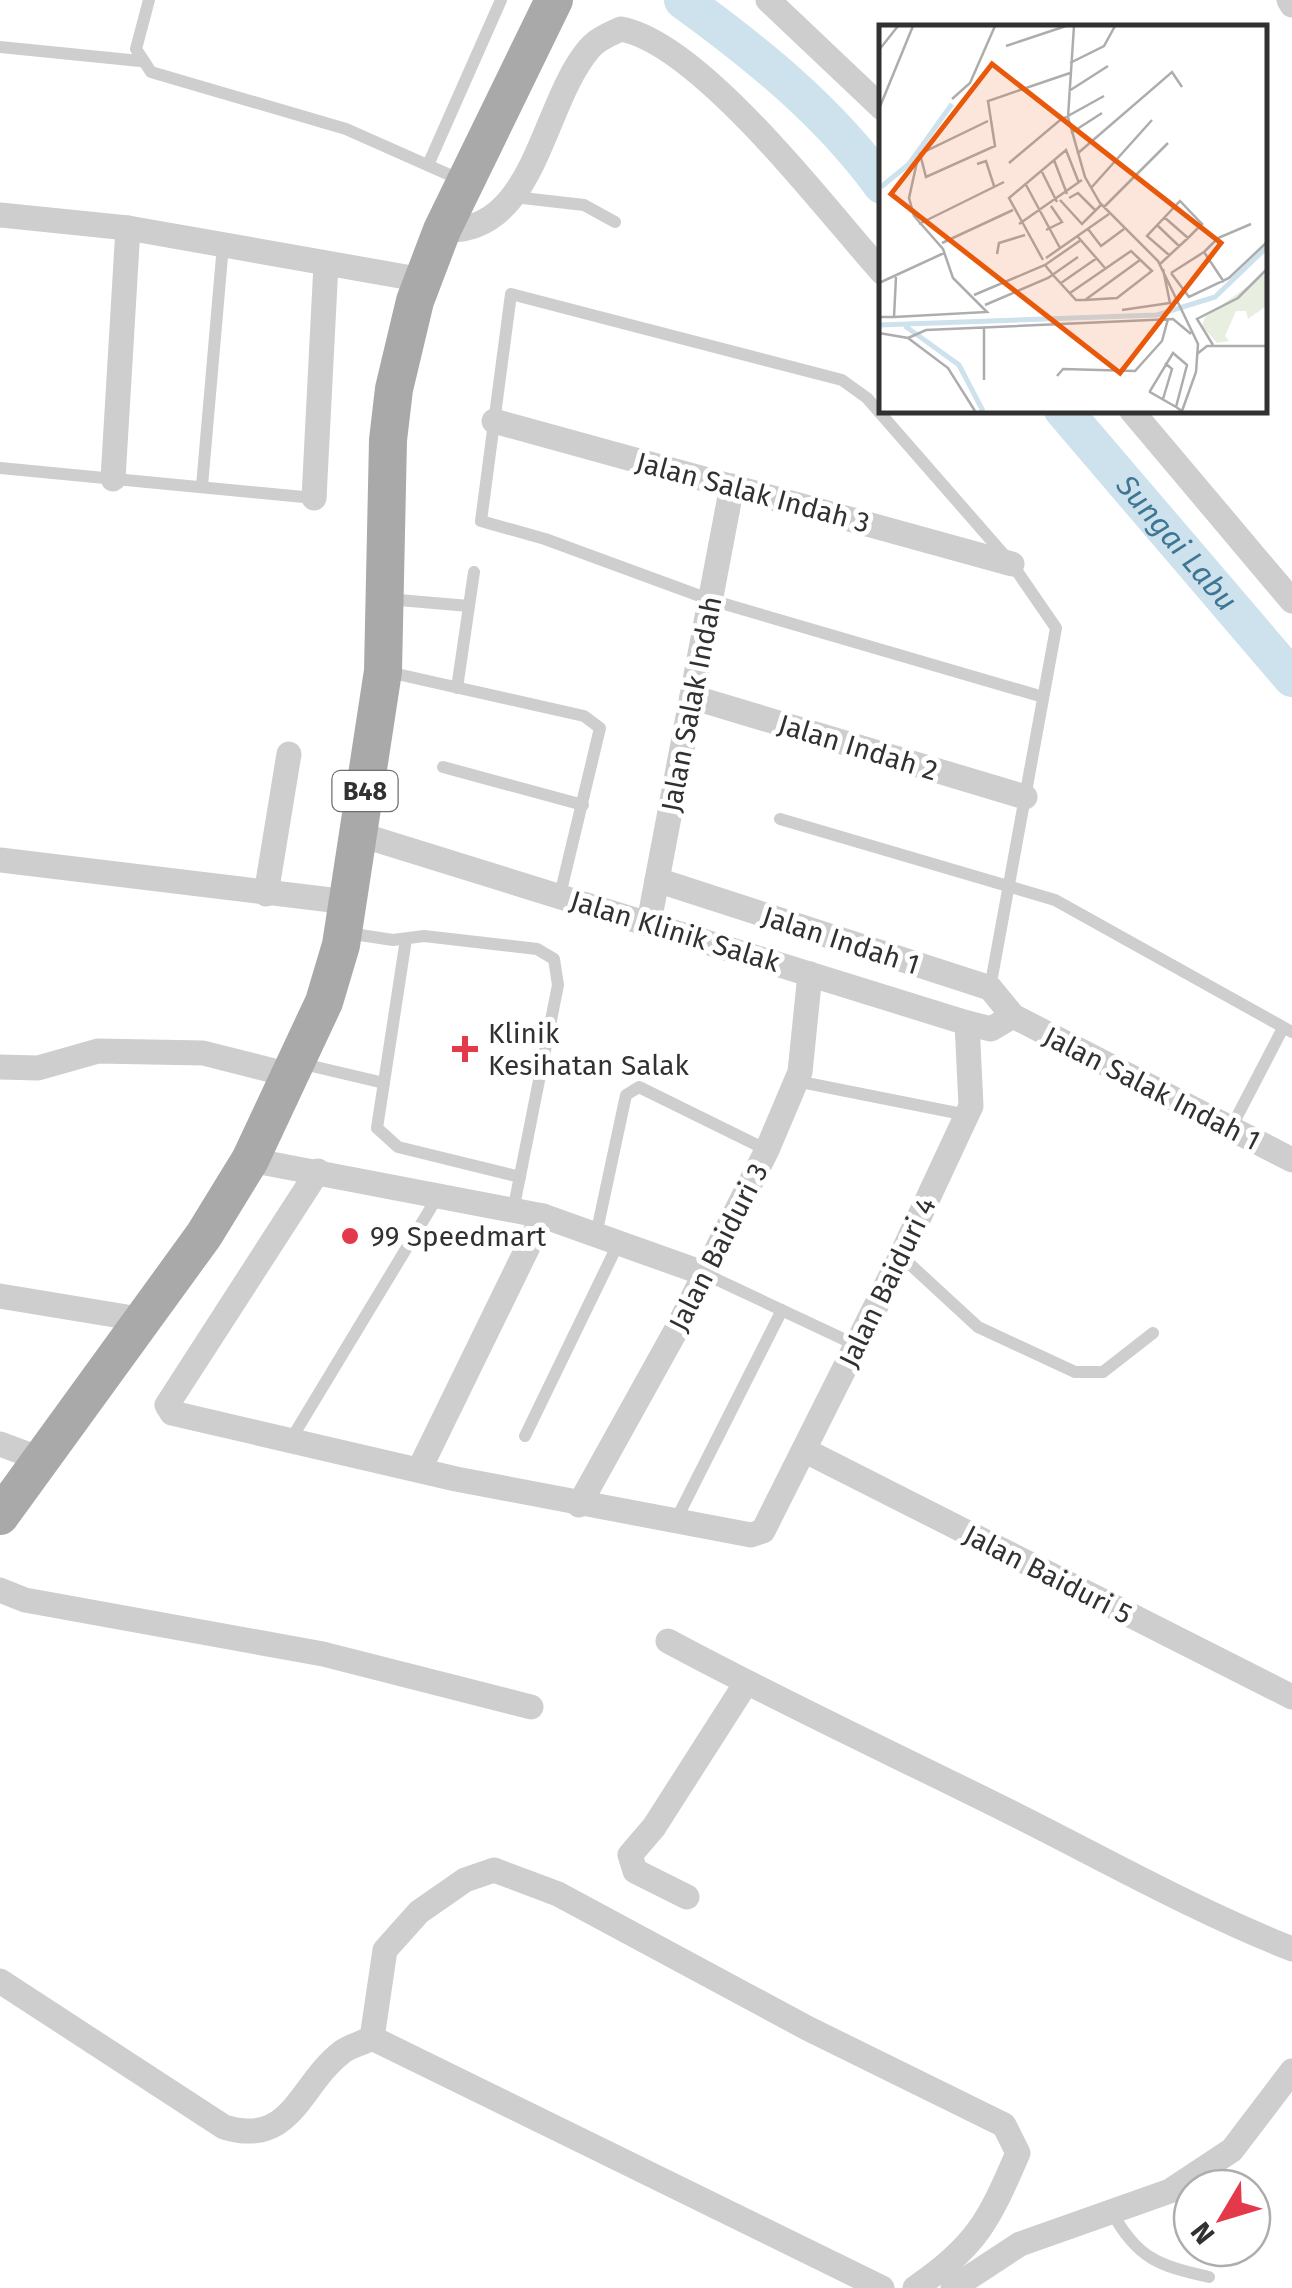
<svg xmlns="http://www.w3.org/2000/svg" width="1292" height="2288" viewBox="0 0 1292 2288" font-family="'Fira Sans',sans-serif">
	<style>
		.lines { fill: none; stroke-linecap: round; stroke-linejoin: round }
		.river { stroke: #cde2ed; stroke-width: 38 }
		.service { stroke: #cecece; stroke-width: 12 }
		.minor { stroke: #cecece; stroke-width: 25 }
		.primary { stroke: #a9a9a9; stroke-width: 38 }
		.poi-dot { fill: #e4384b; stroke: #fff; stroke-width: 4 }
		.labels { text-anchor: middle; stroke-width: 10; stroke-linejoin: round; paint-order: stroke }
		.shield { fill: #fff; stroke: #6f6f6f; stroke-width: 2.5 }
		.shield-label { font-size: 25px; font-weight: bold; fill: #313131 }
		.street-label { font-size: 28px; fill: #313131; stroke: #fff }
		.poi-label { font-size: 28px; fill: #313131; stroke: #fff; text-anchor: start }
		.water-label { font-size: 30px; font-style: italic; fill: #3f7694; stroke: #fff }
		.inset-river { fill: none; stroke: #cde2ed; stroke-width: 5 }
		.inset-road { fill: none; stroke: #adadad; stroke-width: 2.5 }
		.view { fill: #e8590c; fill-opacity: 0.15; stroke: #e8590c; stroke-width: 5 }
		.inset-edge { fill: none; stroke: #313131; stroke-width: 5 }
	</style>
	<rect width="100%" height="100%" fill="#fff"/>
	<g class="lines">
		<g class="river">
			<path d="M683 0C756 53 828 111 882 185"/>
			<path id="s1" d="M1063 410 1292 678"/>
		</g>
		<g class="service">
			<polyline points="149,0 136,49 151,72 346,129 461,180"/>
			<polyline points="0,47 140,61"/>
			<polyline points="428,165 501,0"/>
			<polyline points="514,197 584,205 615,222"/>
			<polyline points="0,468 314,498"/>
			<polyline points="202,486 223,245"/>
			<polyline points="387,599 469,606"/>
			<polyline points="388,672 584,716 600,728 560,895"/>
			<polyline points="457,688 474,572"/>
			<polyline points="443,767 583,805"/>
			<polyline points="780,819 1055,900 1292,1032"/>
			<polyline points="347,933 393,940 424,936 537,949 554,959 558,985 513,1211"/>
			<polyline points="406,939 377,1128 398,1147 520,1177"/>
			<polyline points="990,988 1056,628 1012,564 867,398 842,380 511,294 481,521 545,539 711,600 1043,697"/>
			<polyline points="299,1063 384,1083"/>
			<polyline points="796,1081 967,1115"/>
			<polyline points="1231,1128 1283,1028"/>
			<polyline points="596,1235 626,1095 639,1087 767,1150"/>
			<polyline points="901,1256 978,1327 1075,1372 1103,1372 1153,1333"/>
			<polyline points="703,1273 856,1345"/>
			<polyline points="525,1436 618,1244"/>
			<polyline points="290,1441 438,1196"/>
			<polyline points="675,1522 782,1310"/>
			<path d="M1112 2212C1137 2259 1160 2266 1209 2277"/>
		</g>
		<g class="minor">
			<polyline points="768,0 882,108"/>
			<polyline points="1289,0 1292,5"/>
			<polyline points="0,215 128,228 423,280"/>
			<path d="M442 230C536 236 541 105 589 49 597 39 610 34 621 29 701 44 825 209 882 272"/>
			<polyline points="1131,410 1292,601"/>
			<polyline points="494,421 1012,564"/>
			<polyline points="113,479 128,228"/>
			<polyline points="314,498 326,264"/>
			<polyline points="692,697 1025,797"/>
			<polyline points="358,834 967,1023 991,1029 1013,1016"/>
			<polyline points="0,860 348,902"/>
			<polyline points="657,880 990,988 1013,1016 1292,1160"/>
			<polyline points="266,894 289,754"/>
			<polyline points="649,922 732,486"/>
			<polyline points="0,1067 38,1068 98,1051 203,1053 290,1075"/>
			<polyline points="250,1160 543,1216 703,1273"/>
			<polyline points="318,1171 167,1405 172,1413 456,1479 751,1535 763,1531 770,1517 901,1256 971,1106 967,1023"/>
			<polyline points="0,1296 145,1320"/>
			<polyline points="0,1444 43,1460"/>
			<polyline points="804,1450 1292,1697"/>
			<polyline points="419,1470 543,1216"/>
			<polyline points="579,1505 679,1325 767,1150 800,1072 810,974"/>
			<polyline points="0,1590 25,1600 323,1654 531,1707"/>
			<path d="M668 1641C781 1702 896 1755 1010 1812 1104 1859 1194 1910 1292 1949"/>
			<polyline points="687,1897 635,1871 630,1855 654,1827 746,1683"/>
			<path d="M0 1981 224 2127C292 2148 299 2085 342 2052 350 2046 363 2043 372 2038L882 2288"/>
			<path d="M372 2038 385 1950 419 1912 465 1880 494 1870 558 1894 807 2028 1004 2125 1018 2153C989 2220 977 2246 915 2288"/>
			<polyline points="953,2288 1020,2244 1170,2191 1232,2150 1292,2071"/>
		</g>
		<polyline class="primary" points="0,1516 204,1235 250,1160 324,1002 341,945 383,671 388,440 394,389 415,301 442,230 554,0"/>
	</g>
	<g class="poi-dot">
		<path d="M460 1034h10v10h10v10h-10v10h-10v-10h-10v-10h10z"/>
		<circle cx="350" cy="1236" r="10"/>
	</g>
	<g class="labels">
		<rect class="shield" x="332.5" y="771" width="65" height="40" rx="8"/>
		<g class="shield-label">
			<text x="365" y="800">B48</text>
		</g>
		<g class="street-label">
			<text transform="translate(753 492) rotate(15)" y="10">Jalan Salak Indah 3</text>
			<text transform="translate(691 704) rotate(-79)" y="10">Jalan Salak Indah</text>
			<text transform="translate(858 747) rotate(17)" y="10">Jalan Indah 2</text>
			<text transform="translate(675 931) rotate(17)" y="10">Jalan Klinik Salak</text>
			<text transform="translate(841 940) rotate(18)" y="10">Jalan Indah 1</text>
			<text transform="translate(1152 1088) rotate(27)" y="10">Jalan Salak Indah 1</text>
			<text transform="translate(718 1247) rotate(-63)" y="10">Jalan Baiduri 3</text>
			<text transform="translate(887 1282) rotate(-64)" y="10">Jalan Baiduri 4</text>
			<text transform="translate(1048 1574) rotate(27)" y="10">Jalan Baiduri 5</text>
		</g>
		<g class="poi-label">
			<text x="488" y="1043">Klinik<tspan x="488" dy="32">Kesihatan Salak</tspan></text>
			<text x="370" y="1246">99 Speedmart</text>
		</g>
		<g class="water-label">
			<text dy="10" stroke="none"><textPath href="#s1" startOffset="175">Sungai Labu</textPath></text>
		</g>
	</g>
	<g transform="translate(879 25)">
		<rect width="388" height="388" fill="#fff"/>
		<path d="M387 248V281L369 294 367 286H357L346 311 350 316 338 318 323 301 326 292Z" fill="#e8eee0"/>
		<path class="inset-river" d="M2 162 30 139 73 79M0 300 278 290 336 272 387 223M26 301 80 340 104 386"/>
		<path class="inset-road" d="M195 1 189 92 206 152 221 178 279 236 319 319 317 347 303 386M127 21 187 1M0 25 19 1M191 38 225 21 236 1M190 66 229 41M73 74 91 58 116 1M0 84 34 1M109 96 41 129 47 152 116 121 109 76 191 48M192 108 223 88M198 129 293 47 303 62M175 135 188 169M130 138 180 96 225 71M98 139 107 136 115 161M162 145 178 177M146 158 181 223M212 163 273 95M190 173 199 168 216 185M181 175 203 199 222 180M225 182 289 118M285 192 309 213M40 199 125 157M140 199 203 155M278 200 300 221M209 204 222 221 245 204M167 205 183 197 172 181M199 212 226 243M63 218 134 185M325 227 339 213 372 199M118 229 120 218 146 210M167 233 230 189M164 235 130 173 187 125 200 158M281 239 309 213 323 199 301 176 268 211 290 230M166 240 174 250 197 275H206L238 273 273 246 252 226 191 268M292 248 310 272 350 253 387 218M292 248 325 227 345 257M0 258 65 228M182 258 218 233M95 270 166 240 202 215M206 275 261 235M106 280 169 253 199 232M243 285 291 278 284 244M0 292H15L17 252M15 292 108 287 74 253 64 224 35 191 30 173 38 137M105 303V355M0 308 29 313 69 343 96 386M29 313 47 305 294 294 312 309M334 320 318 294 359 273 387 245M318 329 328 321H387M178 351 184 344 256 346 283 316 289 294M284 374 293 344 286 338M297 382 308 340 294 328 271 366V367L297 382 303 386"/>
		<path class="view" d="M113 39 342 218 241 348 12 169Z"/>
		<rect width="388" height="388" class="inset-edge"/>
	</g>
	<g transform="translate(1222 2218) rotate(232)"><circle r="48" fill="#ffffff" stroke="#adadad" stroke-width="2.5"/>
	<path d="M0-8L18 38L0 25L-18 38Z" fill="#e4384b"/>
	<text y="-15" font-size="28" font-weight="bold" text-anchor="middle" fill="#313131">N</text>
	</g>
</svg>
